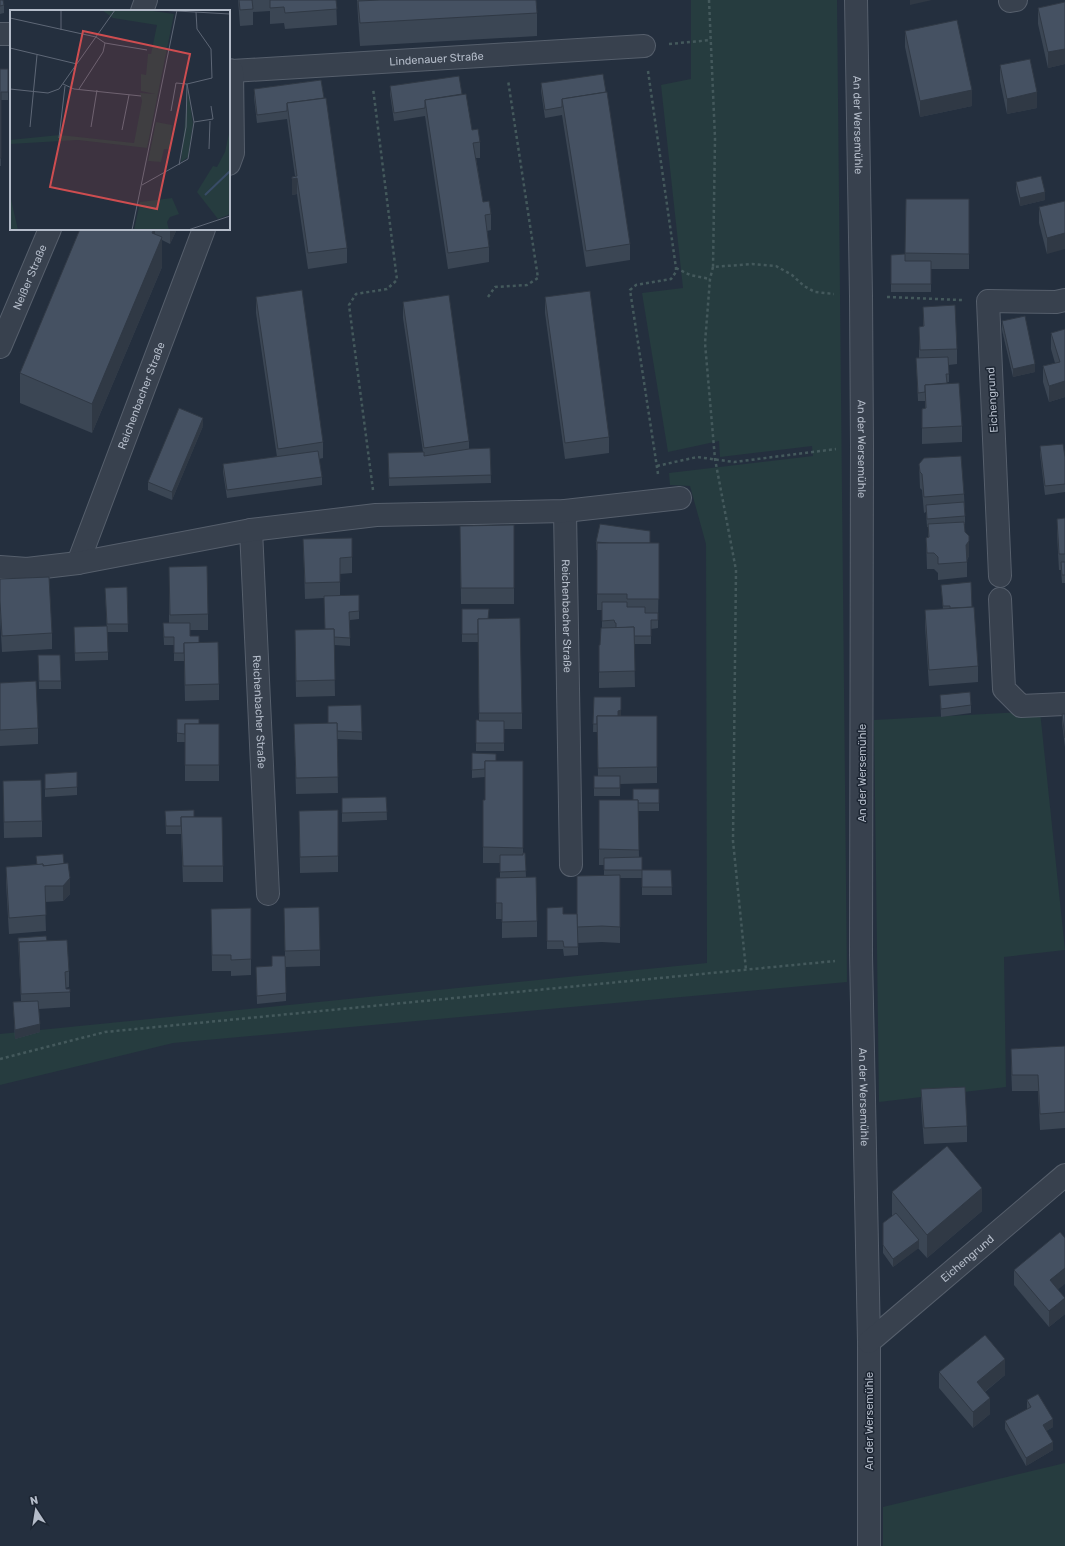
<svg xmlns="http://www.w3.org/2000/svg" width="1065" height="1546" viewBox="0 0 1065 1546" font-family="Rubik,sans-serif">
	<style>
		.green { fill: #263c3f }
		.lines { fill: none; stroke-linecap: round; stroke-linejoin: round }
		.minor-casing { stroke: #565f6c; stroke-width: 24 }
		.path { stroke: #44595c; stroke-width: 2.5; stroke-dasharray: 3 3; stroke-linecap: butt }
		.minor { stroke: #38414e; stroke-width: 22 }
		.wall { fill: #3b4654 }
		.shaded-wall { fill: #303945 }
		.building { fill: #455162; stroke: #303945 }
		.labels { text-anchor: middle; stroke-width: 3; stroke-linejoin: round; paint-order: stroke }
		.street-label { font-size: 11px; fill: #b4bcc9; stroke: #1d2633 }
		.inset-river { fill: none; stroke: #394c67; stroke-width: 2 }
		.inset-road { fill: none; stroke: #5e6776; stroke-width: 1 }
		.view { fill: #ce4d50; fill-opacity: 0.15; stroke: #ce4d50; stroke-width: 2 }
		.inset-edge { fill: none; stroke: #b4bcc9; stroke-width: 2 }
	</style>
	<rect width="100%" height="100%" fill="#242f3e"/>
	<g class="green">
		<polygon points="691,0 837,0 847,982 173,1043 0,1085 0,1034 707,963 706,544 690,486 670,485 669,473 813,456 812,446 720,457 719,441 668,452 642,293 683,288 661,85 691,79"/>
		<polygon points="1040,711 1065,950 1004,957 1006,1087 879,1102 874,720"/>
		<polygon points="1065,1463 1065,1546 883,1546 883,1507"/>
	</g>
	<g class="lines">
		<g class="minor-casing">
			<g id="minor">
				<path id="s1" d="M856 0 861 296 862 446 861 955 869 1342V1546"/>
				<polyline points="1010,1 1016,0"/>
				<polyline points="142,11 146,0"/>
				<polyline points="0,34 11,34"/>
				<path id="s2" d="M229 70 232 71 644 46"/>
				<polyline points="229,164 233,153 232,71"/>
				<path id="s3" d="M0 347 50 229"/>
				<path id="s4" d="M565 511 571 865"/>
				<path id="s5" d="M251 530 268 894"/>
				<path id="s6" d="M78 563 204 229"/>
				<polyline points="0,567 27,569 78,563 251,530 376,515 565,511 680,498"/>
				<polyline points="1000,576 988,301 1056,302 1065,300"/>
				<polyline points="1000,599 1004,689 1021,706 1065,704"/>
				<path id="s7" d="M869 1342 1065 1175"/>
			</g>
		</g>
		<g class="path">
			<polyline points="709,0 715,138 713,267 752,264 776,266 792,275 804,286 815,292 834,294"/>
			<polyline points="669,44 711,40"/>
			<polyline points="648,71 676,268 676,272 671,279 636,285 630,290 658,474"/>
			<polyline points="713,267 710,279 705,343 715,459 736,570 733,841 746,970"/>
			<polyline points="676,268 690,275 710,279"/>
			<polyline points="488,297 495,287 527,285 538,278 508,80"/>
			<polyline points="887,297 962,300"/>
			<polyline points="657,466 697,457 734,462 836,449"/>
			<polyline points="373,490 349,305 356,294 387,289 397,280 373,88"/>
			<polyline points="0,1059 105,1032 835,961"/>
		</g>
		<use href="#minor" class="minor"/>
	</g>
	<g class="wall">
		<polygon points="0,0 4,5 4,13 0,14"/>
		<polygon points="238,0 336,0 337,25 285,29 284,23 270,24 270,11 253,12 253,25 240,26"/>
		<polygon points="357,0 536,0 537,13 537,36 360,46 358,17"/>
		<polygon points="1065,2 1065,64 1048,68 1038,24 1038,8"/>
		<polygon points="905,31 972,106 920,117 905,47"/>
		<polygon points="1000,65 1037,108 1007,114 1000,81"/>
		<polygon points="0,69 8,69 8,100 1,100 1,166 0,166"/>
		<polygon points="321,80 347,248 347,263 308,269 297,194 292,195 295,176 287,119 257,123 254,98 254,89"/>
		<polygon points="541,83 606,92 630,244 630,260 586,267 562,115 545,118 541,91"/>
		<polygon points="390,86 462,94 472,130 480,142 480,158 476,158 483,202 491,214 491,230 487,231 489,247 489,262 448,269 425,116 394,121 390,94"/>
		<polygon points="1016,182 1045,200 1020,206 1016,190"/>
		<polygon points="906,199 969,199 969,269 931,269 931,292 891,292 891,255 905,254"/>
		<polygon points="1065,201 1047,254 1039,223 1039,207"/>
		<polygon points="80,229 177,229 170,244 162,240 162,267 92,433 20,403 20,373"/>
		<polygon points="256,297 323,442 323,458 319,459 322,477 322,485 227,498 223,472 223,464 277,457 256,313"/>
		<polygon points="545,297 609,437 609,453 565,459 545,313"/>
		<polygon points="403,302 469,441 469,449 490,448 491,483 389,486 388,453 423,452 403,318"/>
		<polygon points="923,307 957,349 957,364 949,365 949,382 947,382 962,426 962,442 922,444 922,409 925,408 925,401 918,401 916,358 919,358 919,327 923,326"/>
		<polygon points="1002,321 1035,372 1013,377 1002,330"/>
		<polygon points="1065,329 1065,397 1049,402 1043,382 1043,366 1055,363 1051,349 1051,333"/>
		<polygon points="203,426 172,500 148,490 148,482"/>
		<polygon points="1040,446 1065,457 1065,492 1045,495 1040,454"/>
		<polygon points="919,464 964,494 965,516 965,524 964,524 965,532 969,556 967,560 967,577 938,580 938,573 934,569 927,569 926,538 928,537 928,527 927,527 926,512 924,513 922,490 920,488"/>
		<polygon points="1065,518 1065,583 1062,583 1061,570 1059,570 1057,534 1057,519"/>
		<polygon points="514,525 514,604 461,604 460,526"/>
		<polygon points="303,539 352,557 352,573 340,574 340,596 359,595 359,619 350,620 350,646 334,645 335,696 296,697 295,646 325,629 324,598 305,599"/>
		<polygon points="596,542 659,543 658,628 651,629 651,644 634,644 635,687 599,688 599,645 600,645 602,628 602,610 597,610 597,550 596,550"/>
		<polygon points="169,567 208,614 208,630 190,630 190,636 199,643 219,684 219,700 185,701 184,659 184,661 174,661 174,645 164,645 163,623 169,623"/>
		<polygon points="0,579 52,633 52,649 2,652 0,617"/>
		<polygon points="941,585 972,607 978,666 978,682 929,686 925,626 925,610 943,609"/>
		<polygon points="127,587 128,632 107,632 105,588"/>
		<polygon points="462,609 489,619 522,713 522,729 504,729 504,751 476,751 476,720 479,720 478,638 478,642 462,642"/>
		<polygon points="74,627 108,652 108,660 75,661"/>
		<polygon points="38,655 61,681 61,689 39,689"/>
		<polygon points="0,683 38,728 38,744 0,746"/>
		<polygon points="940,695 971,705 971,713 941,717"/>
		<polygon points="594,697 621,716 657,716 657,783 620,784 620,796 594,796 594,776 598,776 597,732 593,732"/>
		<polygon points="361,705 362,740 337,739 338,793 296,794 294,724 328,723"/>
		<polygon points="1062,714 1065,714 1065,747 1062,723"/>
		<polygon points="177,719 199,724 219,724 219,781 185,781 185,742 177,742"/>
		<polygon points="472,753 496,761 523,761 523,855 525,853 526,877 537,921 537,937 502,938 502,919 496,919 496,878 500,878 500,863 483,863 483,800 485,800 485,777 472,778"/>
		<polygon points="77,772 77,795 45,797 45,774"/>
		<polygon points="3,781 42,821 42,837 4,838"/>
		<polygon points="659,789 659,811 638,811 639,857 642,870 671,870 672,895 642,895 642,878 620,878 620,943 602,942 578,943 578,955 564,956 563,949 547,949 547,908 563,914 577,914 604,875 604,865 599,865 599,800 633,800"/>
		<polygon points="386,797 387,820 342,822 342,798"/>
		<polygon points="338,810 338,872 300,873 299,811"/>
		<polygon points="165,811 194,817 223,866 223,882 183,882 181,834 166,834"/>
		<polygon points="36,856 64,864 70,894 63,901 45,902 46,931 9,934 6,883 6,867 37,865"/>
		<polygon points="251,908 251,975 231,976 231,971 212,971 211,909"/>
		<polygon points="284,908 320,950 320,966 286,967 286,1001 257,1004 256,967 272,966 285,956"/>
		<polygon points="18,938 47,941 69,971 69,987 65,988 66,989 70,989 70,1007 39,1009 40,1032 15,1039 13,1002 21,1001"/>
		<polygon points="1065,1046 1065,1128 1040,1130 1038,1091 1012,1091 1011,1065 1011,1049"/>
		<polygon points="921,1089 967,1126 967,1142 924,1144 921,1105"/>
		<polygon points="892,1192 982,1211 927,1258 918,1248 893,1267 883,1253 883,1223 892,1216"/>
		<polygon points="1014,1270 1058,1289 1065,1314 1049,1327 1014,1285"/>
		<polygon points="939,1372 1005,1375 985,1392 990,1414 973,1428 939,1388"/>
		<polygon points="1027,1400 1053,1427 1046,1431 1053,1450 1026,1466 1005,1429 1005,1421 1027,1409"/>
	</g>
	<g class="shaded-wall">
		<polygon points="910,0 932,0 910,5"/>
		<polygon points="1065,49 1065,64 1048,68 1048,52"/>
		<polygon points="972,90 972,106 920,117 920,101"/>
		<polygon points="1037,92 1037,108 1007,114 1007,99"/>
		<polygon points="297,178 297,194 292,195 292,179"/>
		<polygon points="1045,192 1045,200 1020,206 1020,198"/>
		<polygon points="154,229 155,229 155,254 162,237 162,267 92,433 92,404"/>
		<polygon points="170,229 177,229 170,244"/>
		<polygon points="1065,233 1065,249 1047,254 1047,238"/>
		<polygon points="1035,364 1035,372 1013,377 1013,369"/>
		<polygon points="1065,381 1065,397 1049,402 1049,386"/>
		<polygon points="203,418 203,426 172,500 172,492"/>
		<polygon points="969,541 969,556 966,561 966,545"/>
		<polygon points="621,710 621,718 618,719 618,711"/>
		<polygon points="70,878 70,894 63,901 63,886"/>
		<polygon points="40,1024 40,1032 15,1039 15,1030"/>
		<polygon points="982,1188 982,1211 927,1258 927,1235"/>
		<polygon points="919,1240 919,1248 893,1267 893,1259"/>
		<polygon points="1065,1268 1065,1284 1050,1296 1050,1280"/>
		<polygon points="1065,1298 1065,1314 1049,1327 1049,1311"/>
		<polygon points="1005,1359 1005,1375 977,1398 977,1382"/>
		<polygon points="990,1398 990,1414 973,1428 973,1412"/>
		<polygon points="1053,1419 1053,1427 1043,1433 1043,1425"/>
		<polygon points="1053,1442 1053,1450 1026,1466 1026,1458"/>
	</g>
	<g class="building">
		<polygon points="0,0 3,0 4,5 0,6"/>
		<polygon points="239,0 252,0 253,9 240,10"/>
		<polygon points="270,0 336,0 337,9 285,13 284,7 270,8"/>
		<polygon points="380,0 536,0 537,13 360,23 358,1"/>
		<polygon points="1065,2 1065,49 1048,52 1038,8"/>
		<polygon points="957,20 972,90 920,101 905,31"/>
		<polygon points="1030,59 1037,92 1007,99 1000,65"/>
		<polygon points="0,69 8,69 8,92 1,92 1,158 0,158"/>
		<polygon points="603,74 606,92 562,99 562,107 545,110 541,83"/>
		<polygon points="459,76 462,94 425,100 425,108 394,113 390,86"/>
		<polygon points="321,80 324,98 287,103 287,111 257,115 254,89"/>
		<polygon points="607,92 630,244 586,251 562,99"/>
		<polygon points="466,94 472,130 478,129 480,142 473,143 483,202 489,201 491,214 485,215 489,247 448,253 425,100"/>
		<polygon points="326,98 347,248 308,253 297,178 292,179 292,177 297,176 287,103"/>
		<polygon points="1041,176 1045,192 1020,198 1016,182"/>
		<polygon points="906,199 969,199 969,254 905,253"/>
		<polygon points="1065,201 1065,233 1047,238 1039,207"/>
		<polygon points="80,229 154,229 152,233 162,237 92,404 20,373"/>
		<polygon points="905,254 905,261 931,261 931,284 891,284 891,255"/>
		<polygon points="302,290 323,442 278,449 256,297"/>
		<polygon points="590,291 609,437 565,443 545,297"/>
		<polygon points="449,295 469,441 424,448 403,302"/>
		<polygon points="955,305 957,349 920,350 919,327 924,326 923,307"/>
		<polygon points="1025,316 1035,364 1013,369 1002,321"/>
		<polygon points="1065,329 1065,381 1049,386 1043,366 1060,362 1051,333"/>
		<polygon points="948,357 949,374 946,374 947,383 925,385 925,392 918,393 916,358"/>
		<polygon points="959,383 962,426 922,428 922,409 926,408 925,385"/>
		<polygon points="179,408 203,418 172,492 148,482"/>
		<polygon points="1063,444 1065,457 1065,484 1045,486 1040,446"/>
		<polygon points="490,448 491,475 389,478 388,453 424,452 424,456 469,449"/>
		<polygon points="318,451 322,477 227,490 223,464"/>
		<polygon points="961,456 964,494 924,497 922,474 920,472 919,464 924,458"/>
		<polygon points="964,502 965,516 927,519 926,505"/>
		<polygon points="1065,518 1065,554 1059,554 1057,519"/>
		<polygon points="964,522 965,532 969,536 969,541 966,545 967,562 938,564 938,557 934,553 927,553 926,538 929,537 928,524"/>
		<polygon points="600,524 650,531 650,543 609,543 596,542"/>
		<polygon points="514,525 514,588 461,588 460,526"/>
		<polygon points="352,538 352,557 340,558 340,582 305,583 303,539"/>
		<polygon points="597,543 659,543 659,599 627,599 627,594 597,594"/>
		<polygon points="1061,562 1065,562 1065,575 1062,575"/>
		<polygon points="207,566 208,614 170,615 169,567"/>
		<polygon points="49,577 52,633 2,636 0,601 0,579"/>
		<polygon points="971,582 972,607 950,608 950,606 943,606 941,585"/>
		<polygon points="127,587 128,624 107,624 105,588"/>
		<polygon points="359,595 359,611 349,612 350,638 334,637 334,629 325,629 324,596"/>
		<polygon points="602,602 627,602 627,607 645,607 645,613 658,613 658,620 651,620 651,636 634,636 634,627 616,628 616,623 615,623 614,620 602,621"/>
		<polygon points="974,607 978,666 929,670 925,610"/>
		<polygon points="462,609 489,609 488,619 478,619 478,634 462,634"/>
		<polygon points="520,618 522,713 479,713 478,619"/>
		<polygon points="163,623 190,623 190,636 199,636 199,643 184,643 184,653 174,653 174,637 164,637"/>
		<polygon points="107,626 108,652 75,653 74,627"/>
		<polygon points="634,627 635,671 599,672 599,645 600,645 601,628"/>
		<polygon points="334,629 335,680 296,681 295,630"/>
		<polygon points="218,642 219,684 185,685 184,643"/>
		<polygon points="38,655 60,655 61,681 39,681"/>
		<polygon points="36,681 38,728 0,730 0,683"/>
		<polygon points="970,692 971,705 941,709 940,695"/>
		<polygon points="594,697 621,697 621,710 618,711 618,716 597,716 597,724 593,724"/>
		<polygon points="361,705 362,732 337,731 337,723 328,723 328,706"/>
		<polygon points="1062,714 1065,714 1065,738"/>
		<polygon points="597,716 657,716 657,767 598,768"/>
		<polygon points="177,719 199,719 199,724 185,724 185,734 177,733"/>
		<polygon points="476,720 479,720 479,721 504,721 504,743 476,743"/>
		<polygon points="337,723 338,777 296,778 294,724"/>
		<rect x="185" y="724" width="34" height="41"/>
		<polygon points="472,753 496,754 496,761 485,761 485,769 472,770"/>
		<polygon points="485,761 523,761 523,848 483,847 483,800 485,800"/>
		<polygon points="77,772 77,787 45,789 45,774"/>
		<rect x="594" y="776" width="26" height="12"/>
		<polygon points="41,780 42,821 4,822 3,781"/>
		<polygon points="633,789 659,789 659,803 638,803 638,800 633,800"/>
		<polygon points="386,797 387,812 342,813 342,798"/>
		<polygon points="599,800 638,800 639,850 599,849"/>
		<polygon points="194,810 194,817 181,817 181,826 166,826 165,811"/>
		<polygon points="338,810 338,856 300,857 299,811"/>
		<polygon points="181,817 222,817 223,866 183,866"/>
		<polygon points="523,853 525,853 526,871 500,872 500,855 523,855"/>
		<polygon points="63,854 64,864 43,866 43,864 37,865 36,856"/>
		<polygon points="642,857 642,870 671,870 672,887 642,887 642,870 604,870 604,858"/>
		<polygon points="68,863 70,878 63,886 45,886 46,915 9,918 6,867 43,864 43,866"/>
		<polygon points="620,875 620,927 602,926 577,927 577,876"/>
		<polygon points="536,877 537,921 502,922 502,903 496,903 496,878"/>
		<polygon points="319,907 320,950 285,951 284,908"/>
		<polygon points="563,907 563,914 577,914 578,947 564,947 563,941 547,941 547,908"/>
		<polygon points="251,908 251,959 231,960 231,955 212,955 211,909"/>
		<polygon points="46,936 47,941 19,942 19,950 18,938"/>
		<polygon points="67,940 69,971 65,972 66,989 70,989 70,992 21,994 19,942"/>
		<polygon points="272,956 285,956 286,993 257,996 256,967 272,966"/>
		<polygon points="38,1001 40,1024 15,1030 13,1002"/>
		<polygon points="1065,1046 1065,1112 1040,1114 1038,1075 1012,1075 1011,1049"/>
		<polygon points="965,1087 967,1126 924,1128 921,1089"/>
		<polygon points="947,1146 982,1188 927,1235 892,1192"/>
		<polygon points="896,1213 919,1240 893,1259 883,1245 883,1223"/>
		<polygon points="1060,1232 1065,1238 1065,1268 1050,1280 1065,1298 1049,1311 1014,1270"/>
		<polygon points="985,1335 1005,1359 977,1382 990,1398 973,1412 939,1372"/>
		<polygon points="1038,1394 1053,1419 1043,1425 1053,1442 1026,1458 1005,1421 1031,1407 1027,1400"/>
	</g>
	<g class="labels">
		<g class="street-label">
			<text dy="4" stroke="none"><textPath href="#s2" startOffset="208">Lindenauer Straße</textPath></text>
			<text dy="4" stroke="none"><textPath href="#s1" startOffset="125">An der Wersemühle</textPath></text>
			<text dy="4" stroke="none"><textPath href="#s3" startOffset="76">Neißer Straße</textPath></text>
			<text dy="4" stroke="none"><textPath href="#s6" startOffset="179">Reichenbacher Straße</textPath></text>
			<text transform="translate(992 400) rotate(-93)" y="4">Eichengrund</text>
			<text dy="4" stroke="none"><textPath href="#s1" startOffset="449">An der Wersemühle</textPath></text>
			<text dy="4" stroke="none"><textPath href="#s4" startOffset="105">Reichenbacher Straße</textPath></text>
			<text dy="4" stroke="none"><textPath href="#s5" startOffset="182">Reichenbacher Straße</textPath></text>
			<text transform="translate(862 773) rotate(-90)" y="4">An der Wersemühle</text>
			<text dy="4" stroke="none"><textPath href="#s1" startOffset="1097">An der Wersemühle</textPath></text>
			<text dy="4" stroke="none"><textPath href="#s7" startOffset="129">Eichengrund</textPath></text>
			<text transform="translate(869 1421) rotate(-90)" y="4">An der Wersemühle</text>
		</g>
	</g>
	<g transform="translate(10 10)">
		<rect width="220" height="220" fill="#242f3e"/>
		<path d="M92 0H136L164 4 137 138 68 130 0 134V130L50 125 124 133 132 91 130 83 145 84 131 81V64L136 65 138 44H141L147 15 103 8ZM178 81 183 114 178 147 171 152ZM146 112 162 115 160 139H154L151 152 138 151ZM220 119V204L208 209 187 182 203 156 207 157 215 142ZM0 185 8 220H0ZM162 188 169 204 160 207 157 212 159 220H124L130 192Z" fill="#263c3f"/>
		<path class="inset-river" d="M195 185 220 161"/>
		<path class="inset-road" d="M149 0 220 4M0 8 86 27 95 33 137 40M51 20V0M0 38 67 54M53 74 64 79 131 86M0 79 38 83 49 79 105 0M69 79 93 42 95 33M161 101 166 73 177 74 176 117 169 155M184 112 203 109 201 96M20 117 27 45M81 117 87 80M112 120 119 85M49 128 55 76M199 139 200 111M132 175 178 149 184 112 177 74 202 68 201 39 187 19 186 2M122 220 167 0M178 220 220 206"/>
		<path class="view" d="M73 21 180 44 147 199 40 177Z"/>
		<rect width="220" height="220" class="inset-edge"/>
	</g>
	<g transform="translate(36 1510) rotate(348)" stroke="#1d2633" stroke-width="3" paint-order="stroke">
	<path d="M0-3L7 15L0 10L-7 15Z" fill="#b4bcc9"/>
	<text y="-6" font-size="11" font-weight="bold" text-anchor="middle" fill="#b4bcc9">N</text>
	</g>
</svg>
